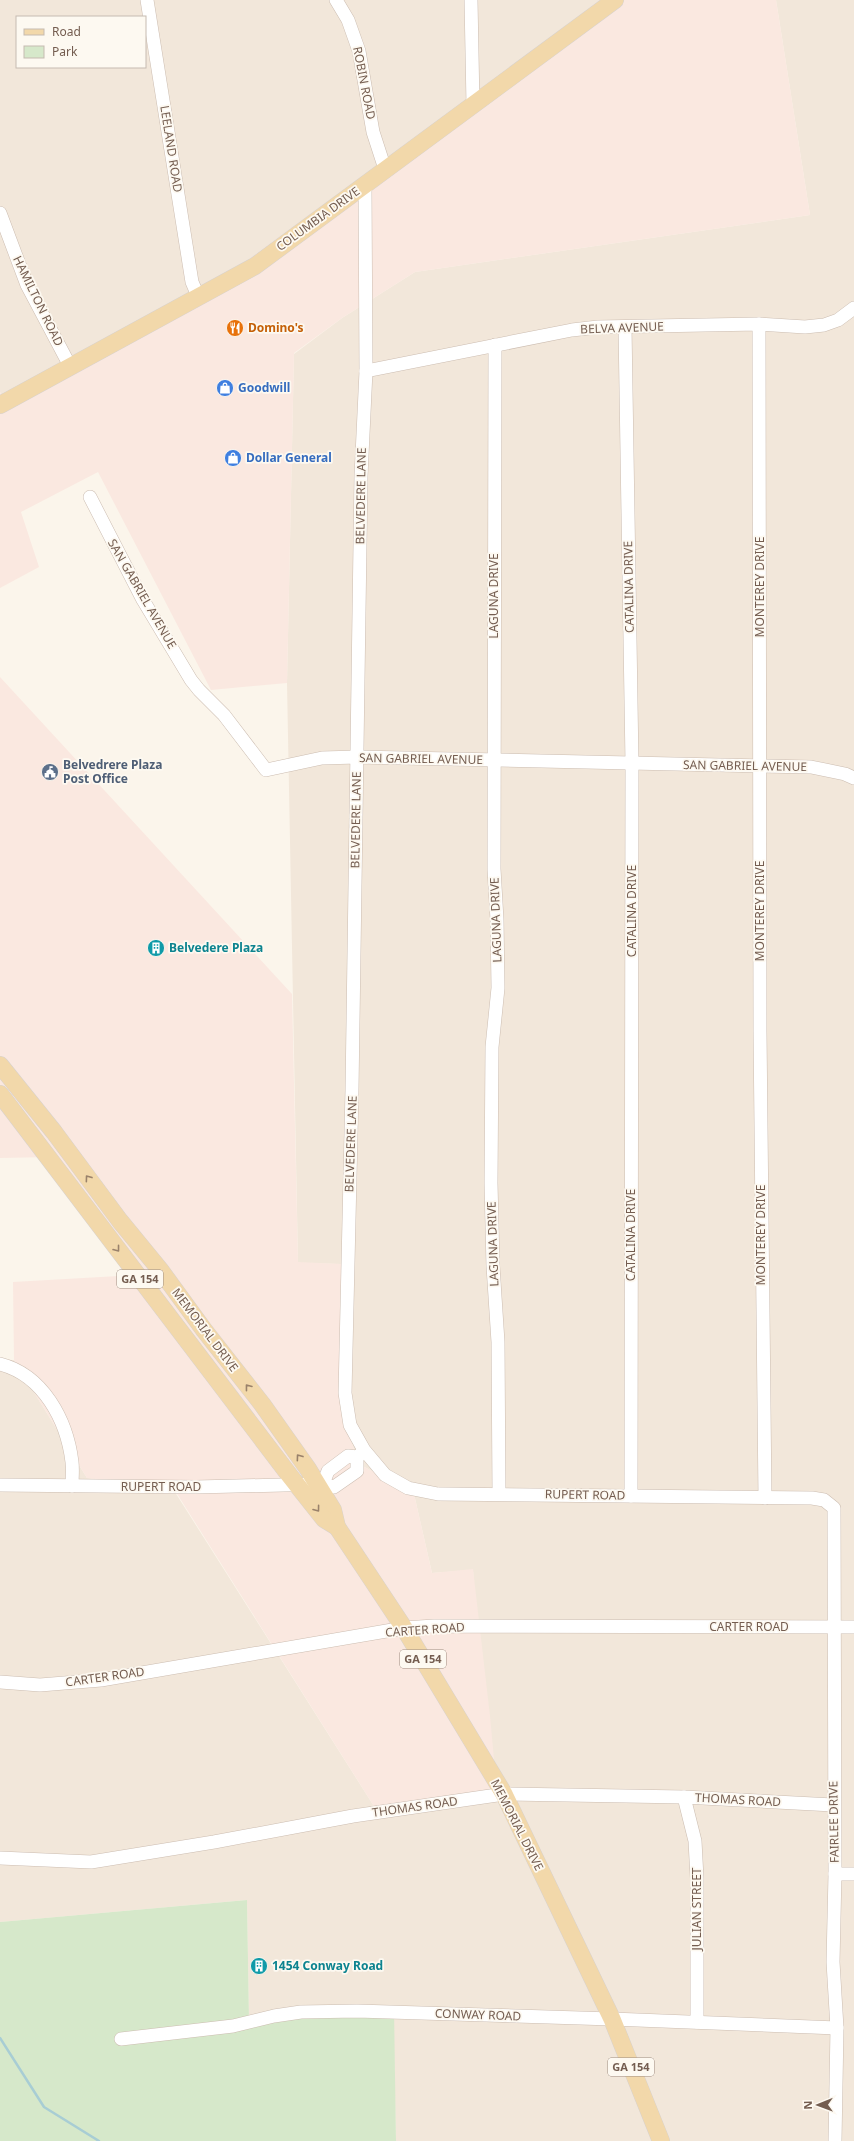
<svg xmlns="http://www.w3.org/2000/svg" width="854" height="2141" viewBox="0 0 854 2141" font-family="'Noto Sans',sans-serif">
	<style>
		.residential { fill: #f2e7da; fill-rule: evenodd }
		.commercial { fill: #fae8e0 }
		.green { fill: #d6e8ca }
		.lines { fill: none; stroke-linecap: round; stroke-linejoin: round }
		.stream { stroke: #a8cdd4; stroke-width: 2.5 }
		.minor-casing { stroke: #ccbdb1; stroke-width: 14 }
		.major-casing { stroke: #d8d2ce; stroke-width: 18 }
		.minor { stroke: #fff; stroke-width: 13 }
		.major { stroke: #f2d8aa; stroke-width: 17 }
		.oneway { stroke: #9a826b }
		.labels { text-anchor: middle; stroke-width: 3.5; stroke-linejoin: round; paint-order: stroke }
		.shield { fill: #fdf9f1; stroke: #9d8c80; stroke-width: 1 }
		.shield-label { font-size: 11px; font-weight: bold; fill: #745d50 }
		.street-label { font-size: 12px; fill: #745d50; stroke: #fdf9f1 }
		.food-label { font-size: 12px; font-weight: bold; fill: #c56008; stroke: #fdf9f1; text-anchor: start }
		.shop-label { font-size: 12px; font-weight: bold; fill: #366cbe; stroke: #fdf9f1; text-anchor: start }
		.service-label { font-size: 12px; font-weight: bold; fill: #4e5e75; stroke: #fdf9f1; text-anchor: start }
		.culture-label { font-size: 12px; font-weight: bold; fill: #0d838f; stroke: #fdf9f1; text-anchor: start }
	</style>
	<rect width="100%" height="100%" fill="#fbf5eb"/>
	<g class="residential">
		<path d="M0 0H622L384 161 193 300 5 403 0 392ZM17 17H145V67H17Z"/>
		<polygon points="776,0 854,0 854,2141 396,2141 393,2008 249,2019 247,1900 0,1922 0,1360 14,1360 87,1478 173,1489 377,1811 475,1601 473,1570 432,1573 414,1494 359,1464 340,1408 341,1264 298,1263 287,683 294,354 342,318 415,272 810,215"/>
	</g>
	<g class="commercial">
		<polygon points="622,0 776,0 810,215 415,272 342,318 294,353 287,683 211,690 98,472 21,512 39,567 0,588 0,392 5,403 193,300 384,161"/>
		<polygon points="0,677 292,994 298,1262 341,1264 340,1408 359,1464 414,1494 432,1573 473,1569 490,1716 497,1792 377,1811 174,1489 87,1478 14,1360 13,1282 136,1275 52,1157 0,1158"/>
	</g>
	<polygon class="green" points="247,1900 249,2019 394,2008 396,2141 0,2141 0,1922"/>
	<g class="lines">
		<polyline class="stream" points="0,2038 44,2107 99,2141"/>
		<g class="minor-casing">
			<g id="minor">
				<polyline points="147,0 192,282 198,296"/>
				<polyline points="336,0 348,20 359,51 373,132 385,169"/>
				<polyline points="471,0 473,105"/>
				<polyline points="365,185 366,371 361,476 352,1090 345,1393 350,1425 364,1450 385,1475 408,1488 438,1494 812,1498 824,1500 834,1508 835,1874 833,1962 837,2028 835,2141"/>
				<polyline points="0,213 27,285 70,366"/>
				<polyline points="759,324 760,1032 765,1498"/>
				<polyline points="625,327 632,763 631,1496"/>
				<polyline points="495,345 494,869 497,920 498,988 492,1047 491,1183 493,1266 498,1342 499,1494"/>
				<polyline points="366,371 572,330 598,327 759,324 805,327 824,325 838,320 854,308"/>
				<polyline points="90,497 143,600 191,680 199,690 224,715 266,770 322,758 357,757 811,767 845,774 854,778"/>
				<path d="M0 1364C43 1375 67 1420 72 1462 73 1470 72 1478 72 1486"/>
				<polyline points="323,1484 328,1471 348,1456 357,1457 363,1452"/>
				<polyline points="0,1485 196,1487 323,1484 334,1487 357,1471 357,1457"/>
				<polyline points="0,1682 40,1685 101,1680 404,1628 434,1626 854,1627"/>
				<polyline points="684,1797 695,1841 697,1878 697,2022"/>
				<polyline points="0,1858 91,1862 214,1842 353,1816 504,1794 684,1797 833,1805"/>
				<polyline points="835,1874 854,1874"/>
				<polyline points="121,2039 233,2026 274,2016 301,2012 357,2011 612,2019 837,2028"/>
			</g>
		</g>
		<g class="major-casing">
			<g id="major">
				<polyline points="0,405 255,266 615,0"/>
				<polyline points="0,1065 54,1132 120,1221 161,1271 204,1330 262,1404 308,1469 333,1510 337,1527 404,1628 504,1794 612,2019 661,2141"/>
				<polyline points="0,1094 290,1476 324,1519 337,1527"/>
			</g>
		</g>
		<use href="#minor" class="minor"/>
		<use href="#major" class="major"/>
	</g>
	<defs><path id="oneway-chevron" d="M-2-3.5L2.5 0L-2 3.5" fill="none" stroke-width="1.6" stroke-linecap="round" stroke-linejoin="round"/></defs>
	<g class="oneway">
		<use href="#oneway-chevron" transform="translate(88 1178) rotate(-126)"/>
		<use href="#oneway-chevron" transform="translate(117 1249) rotate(52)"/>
		<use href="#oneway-chevron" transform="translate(248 1387) rotate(-128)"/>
		<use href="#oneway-chevron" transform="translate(299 1457) rotate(-126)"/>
		<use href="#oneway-chevron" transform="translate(317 1509) rotate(53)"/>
	</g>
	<defs>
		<g id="restaurant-disc" transform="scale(0.9)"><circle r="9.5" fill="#e8710a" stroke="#fdf9f1"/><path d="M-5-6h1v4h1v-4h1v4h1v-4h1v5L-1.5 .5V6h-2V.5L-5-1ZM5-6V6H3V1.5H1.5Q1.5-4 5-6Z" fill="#fff"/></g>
		<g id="shop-disc" transform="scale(0.9)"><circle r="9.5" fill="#3f7fe0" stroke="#fdf9f1"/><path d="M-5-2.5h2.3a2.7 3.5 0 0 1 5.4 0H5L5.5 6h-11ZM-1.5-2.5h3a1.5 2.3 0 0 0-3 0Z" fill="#fff"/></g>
		<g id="civic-disc" transform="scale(0.9)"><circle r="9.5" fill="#5c6f8a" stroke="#fdf9f1"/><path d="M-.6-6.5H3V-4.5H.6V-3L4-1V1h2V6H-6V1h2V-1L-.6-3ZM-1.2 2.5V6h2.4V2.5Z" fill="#fff"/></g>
		<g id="building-disc" transform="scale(0.9)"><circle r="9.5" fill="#0f9aa8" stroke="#fdf9f1"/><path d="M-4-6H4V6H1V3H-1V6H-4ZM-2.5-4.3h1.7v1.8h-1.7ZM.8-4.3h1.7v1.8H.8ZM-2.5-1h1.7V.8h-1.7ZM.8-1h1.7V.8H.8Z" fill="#fff"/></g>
	</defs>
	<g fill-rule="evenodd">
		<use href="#restaurant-disc" x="235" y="328"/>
		<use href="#shop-disc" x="225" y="388"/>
		<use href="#shop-disc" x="233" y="458"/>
		<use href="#civic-disc" x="50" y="772"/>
		<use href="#building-disc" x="156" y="948"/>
		<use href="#building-disc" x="259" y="1966"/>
	</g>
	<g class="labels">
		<g class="shield">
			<rect x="117" y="1270" width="46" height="18" rx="3"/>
			<rect x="400" y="1650" width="46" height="18" rx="3"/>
			<rect x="608" y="2058" width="46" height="18" rx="3"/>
		</g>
		<g class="shield-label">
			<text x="140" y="1283">GA 154</text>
			<text x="423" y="1663">GA 154</text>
			<text x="631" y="2071">GA 154</text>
		</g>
		<g class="street-label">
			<text transform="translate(364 83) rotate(79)" y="4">ROBIN ROAD</text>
			<text transform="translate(171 149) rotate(81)" y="4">LEELAND ROAD</text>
			<text transform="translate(318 219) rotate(-36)" y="4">COLUMBIA DRIVE</text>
			<text transform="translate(38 301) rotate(64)" y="4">HAMILTON ROAD</text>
			<text transform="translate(622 328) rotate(-2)" y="4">BELVA AVENUE</text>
			<text transform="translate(361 496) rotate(-89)" y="4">BELVEDERE LANE</text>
			<text transform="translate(629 587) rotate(-91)" y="4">CATALINA DRIVE</text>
			<text transform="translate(760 587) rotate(-90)" y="4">MONTEREY DRIVE</text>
			<text transform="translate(142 594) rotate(60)" y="4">SAN GABRIEL AVENUE</text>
			<text transform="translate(494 596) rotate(-90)" y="4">LAGUNA DRIVE</text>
			<text transform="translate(421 759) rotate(1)" y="4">SAN GABRIEL AVENUE</text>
			<text transform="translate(745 766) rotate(1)" y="4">SAN GABRIEL AVENUE</text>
			<text transform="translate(356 820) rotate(-89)" y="4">BELVEDERE LANE</text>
			<text transform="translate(632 911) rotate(-90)" y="4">CATALINA DRIVE</text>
			<text transform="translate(760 911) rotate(-90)" y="4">MONTEREY DRIVE</text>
			<text transform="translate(496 920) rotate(-92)" y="4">LAGUNA DRIVE</text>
			<text transform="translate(351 1144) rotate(-88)" y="4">BELVEDERE LANE</text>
			<text transform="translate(631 1235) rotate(-90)" y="4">CATALINA DRIVE</text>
			<text transform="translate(761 1235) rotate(-90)" y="4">MONTEREY DRIVE</text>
			<text transform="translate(493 1244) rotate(-92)" y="4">LAGUNA DRIVE</text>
			<text transform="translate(205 1330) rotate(53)" y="4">MEMORIAL DRIVE</text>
			<text x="161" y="1491">RUPERT ROAD</text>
			<text transform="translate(585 1495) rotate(1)" y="4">RUPERT ROAD</text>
			<text x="749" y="1631">CARTER ROAD</text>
			<text transform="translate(425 1630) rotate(-4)" y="4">CARTER ROAD</text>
			<text transform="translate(105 1677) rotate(-8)" y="4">CARTER ROAD</text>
			<text transform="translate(738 1800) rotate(3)" y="4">THOMAS ROAD</text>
			<text transform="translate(415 1807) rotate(-8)" y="4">THOMAS ROAD</text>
			<text transform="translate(834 1822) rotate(-91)" y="4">FAIRLEE DRIVE</text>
			<text transform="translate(517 1825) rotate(63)" y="4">MEMORIAL DRIVE</text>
			<text transform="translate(697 1909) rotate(-90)" y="4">JULIAN STREET</text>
			<text transform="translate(478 2015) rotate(2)" y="4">CONWAY ROAD</text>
		</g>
		<g class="food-label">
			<text x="248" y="332">Domino's</text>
		</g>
		<g class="shop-label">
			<text x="238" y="392">Goodwill</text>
			<text x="246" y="462">Dollar General</text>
		</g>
		<g class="service-label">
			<text x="63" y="769">Belvedrere Plaza<tspan x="63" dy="14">Post Office</tspan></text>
		</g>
		<g class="culture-label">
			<text x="169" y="952">Belvedere Plaza</text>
			<text x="272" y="1970">1454 Conway Road</text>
		</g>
	</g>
	<rect x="16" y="16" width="130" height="52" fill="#fdf9f1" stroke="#c6bbb1"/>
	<rect x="24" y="29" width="20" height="6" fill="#f2d8aa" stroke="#c6bbb1"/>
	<text x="52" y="36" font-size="12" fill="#745d50">Road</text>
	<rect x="24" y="46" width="20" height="12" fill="#d6e8ca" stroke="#c6bbb1"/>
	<text x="52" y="56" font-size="12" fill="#745d50">Park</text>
	<g transform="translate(818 2105) rotate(269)" stroke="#fdf9f1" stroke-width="3" paint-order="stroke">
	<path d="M0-3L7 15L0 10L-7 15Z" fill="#745d50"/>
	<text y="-6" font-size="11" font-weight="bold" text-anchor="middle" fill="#745d50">N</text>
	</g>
</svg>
